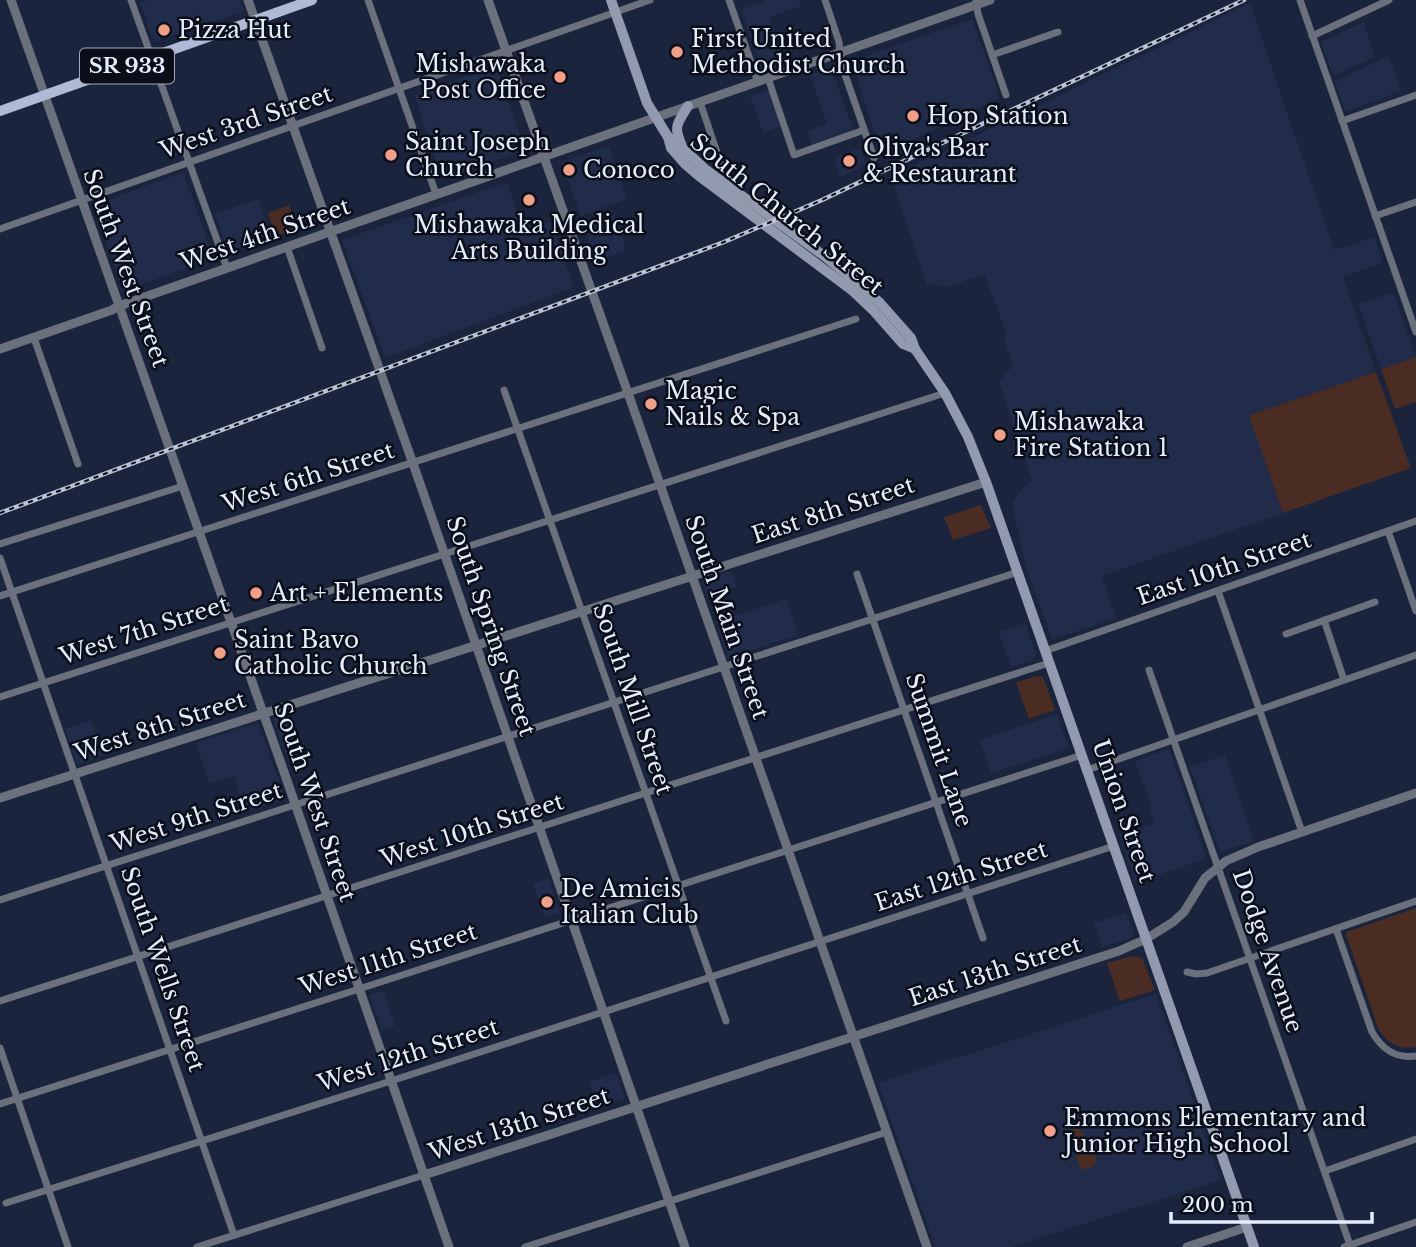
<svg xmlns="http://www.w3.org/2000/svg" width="1416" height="1247" viewBox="0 0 1416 1247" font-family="'Libre Baskerville',serif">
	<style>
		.built { fill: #202c4a }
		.green { fill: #4b2c22 }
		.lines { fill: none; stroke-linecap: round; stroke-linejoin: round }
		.minor { stroke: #6a707c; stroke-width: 7 }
		.tertiary { stroke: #6a707c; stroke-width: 9 }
		.secondary { stroke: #919aaf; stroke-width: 10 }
		.primary { stroke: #afbbd6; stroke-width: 10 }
		.rail-casing { stroke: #bac3d4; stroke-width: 4.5 }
		.rail { stroke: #090e18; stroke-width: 2; stroke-dasharray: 5; stroke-linecap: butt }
		.poi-dot { fill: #f39f86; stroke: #090e18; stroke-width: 2.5 }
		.labels { text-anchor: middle; stroke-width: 5; stroke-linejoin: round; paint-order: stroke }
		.shield { fill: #090e18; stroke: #a3aab8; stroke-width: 2 }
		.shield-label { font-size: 21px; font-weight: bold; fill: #e5edfd }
		.poi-label { font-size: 23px; fill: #e5edfd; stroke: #090e18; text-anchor: start }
		.street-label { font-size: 23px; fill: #e5edfd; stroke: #090e18 }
	</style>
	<rect width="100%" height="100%" fill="#1a243c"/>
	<g class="built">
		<polygon points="148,0 240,0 244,11 154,42 140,3"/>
		<polygon points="764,0 799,0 801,6 770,17 784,58 761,67 741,10 764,1"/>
		<polygon points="1250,3 1334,250 1374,237 1383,263 1343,277 1376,372 1250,415 1283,513 1102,576 1116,618 1052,640 1026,567 1013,509 1013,503 1018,493 1032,480 999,383 1013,365 1003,335 1006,333 984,274 948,287 927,284 891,177"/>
		<polygon points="972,19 1000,98 882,154 851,61"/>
		<polygon points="1364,22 1375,57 1333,76 1321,42"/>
		<polygon points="1389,56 1401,91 1347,111 1345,110 1335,81"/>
		<polygon points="496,66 525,150 442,179 414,95"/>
		<polygon points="831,68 854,131 812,145 807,131 827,124 810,75"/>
		<polygon points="769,89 782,126 763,133 750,96"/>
		<polygon points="609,145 627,199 581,216 561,162"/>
		<polygon points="860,148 866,165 840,177 834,158"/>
		<polygon points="183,172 214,258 123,291 94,205"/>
		<polygon points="507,182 524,231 551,222 574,287 385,358 342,240"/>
		<polygon points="258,199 272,238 229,253 215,214"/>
		<polygon points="614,215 626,249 623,252 597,262 584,226"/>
		<polygon points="1393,292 1416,357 1381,369 1358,304"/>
		<polygon points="731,571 737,587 707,597 702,580"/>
		<polygon points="786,599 798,635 728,658 716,622"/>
		<polygon points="1025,623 1036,655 1031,661 1011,667 999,632"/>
		<polygon points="287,714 300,750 286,755 273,718"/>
		<polygon points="1057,714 1068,747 1067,749 991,773 980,740"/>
		<polygon points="91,720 103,756 77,765 65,729"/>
		<polygon points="258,723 285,798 283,800 246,812 234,776 209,784 196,743"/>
		<polygon points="1169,749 1207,858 1136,883 1119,835 1155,823 1150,811 1152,809 1135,761"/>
		<polygon points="1225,755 1254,841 1220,852 1190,767"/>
		<polygon points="549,878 560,912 545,917 533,884"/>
		<polygon points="1126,913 1134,935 1130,938 1102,948 1094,923"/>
		<polygon points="383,991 395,1026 382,1030 369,995"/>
		<polygon points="1156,994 1221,1180 1012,1247 935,1247 878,1083"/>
		<polygon points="616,1073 625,1098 598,1107 589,1082"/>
	</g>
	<g class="green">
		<polygon points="289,205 297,229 276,236 268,213"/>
		<polygon points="1416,357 1416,402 1395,409 1381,369"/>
		<polygon points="1376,372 1411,468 1283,513 1249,415"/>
		<polygon points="981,505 991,528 953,540 944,517"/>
		<polygon points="1038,676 1043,677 1055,710 1029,719 1016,682"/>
		<path d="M1416 908V1047C1400 1050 1388 1044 1379 1030L1346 935 1347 932Z"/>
		<polygon points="1132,956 1142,958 1155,990 1120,1001 1107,963"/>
		<polygon points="1073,1129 1079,1129 1088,1140 1097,1161 1092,1167 1081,1170 1068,1132"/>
	</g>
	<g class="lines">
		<g class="minor">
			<polyline points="131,0 227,268"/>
			<polyline points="368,0 436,194"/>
			<polyline points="729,0 758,82"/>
			<polyline points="825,0 839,42 841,63 874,158"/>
			<polyline points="976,0 978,14 1006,95"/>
			<polyline points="1300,0 1416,332"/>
			<polyline points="1312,36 1389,0"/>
			<polyline points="992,55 1058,32"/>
			<polyline points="768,78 794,155 864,130"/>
			<polyline points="700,102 722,167"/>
			<polyline points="1342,121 1416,95"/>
			<polyline points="1375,216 1416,202"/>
			<polyline points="0,229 650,0"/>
			<polyline points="287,247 322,348"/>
			<polyline points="34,338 78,464"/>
			<polyline points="504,390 726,1021"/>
			<polyline points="1388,531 1416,611"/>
			<polyline points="0,544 183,486"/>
			<polyline points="0,558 234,1235"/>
			<polyline points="857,574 983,938"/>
			<polyline points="1218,591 1302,832"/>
			<polyline points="0,596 856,319"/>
			<polyline points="1324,620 1344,680"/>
			<polyline points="1286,634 1375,602"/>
			<polyline points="1045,651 1416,521"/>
			<polyline points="1149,670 1350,1245"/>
			<polyline points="0,697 945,393"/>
			<polyline points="1087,770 1416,655"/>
			<polyline points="0,900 1018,572"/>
			<path d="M1336 929 1372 1032C1382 1049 1395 1059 1416 1056"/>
			<polyline points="1187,972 1196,974 1207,973 1416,901"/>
			<polyline points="0,1001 1049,663"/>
			<polyline points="0,1048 68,1247"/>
			<polyline points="0,1104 359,989 1082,755"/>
			<polyline points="1325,1171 1416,1139"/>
			<polyline points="6,1203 391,1081 1114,846"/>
			<polyline points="197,1247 424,1175"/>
			<polyline points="525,1247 887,1132"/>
			<polyline points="1344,1247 1416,1222"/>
		</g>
		<g class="tertiary">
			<polyline points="11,0 284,772 449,1247"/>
			<polyline points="248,0 416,472 685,1247"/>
			<polyline points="488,0 628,393 927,1247"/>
			<polyline points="0,349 112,310 119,306 990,0"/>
			<polyline points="0,798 986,482"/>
			<polyline points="424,1175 1119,951 1146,939 1173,922 1184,912 1205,878 1226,861 1258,847 1416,793"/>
			<polyline points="1187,1247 1247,1227"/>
		</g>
		<g class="secondary">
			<polyline points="611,0 647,103 668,137 671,148 685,164 699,176 853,291 873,310 903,344 915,349"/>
			<polyline points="668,137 677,143 705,169 827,258 859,284 880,303 911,338 915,349 945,393 968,437 986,482 1254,1247"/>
			<path d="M682 146C673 126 677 124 688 106"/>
		</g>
		<polyline class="primary" points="0,111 312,0"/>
		<g class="rail-casing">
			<polyline id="rail" points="0,513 724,242 822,200 1244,0"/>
		</g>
		<use href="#rail" class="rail"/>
	</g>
	<g class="poi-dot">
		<circle cx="164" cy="30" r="7"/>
		<circle cx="677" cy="52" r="7"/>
		<circle cx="560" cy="77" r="7"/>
		<circle cx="913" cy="116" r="7"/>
		<circle cx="391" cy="155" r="7"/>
		<circle cx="849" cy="161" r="7"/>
		<circle cx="569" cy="170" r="7"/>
		<circle cx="529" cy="200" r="7"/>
		<circle cx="651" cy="404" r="7"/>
		<circle cx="1000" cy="435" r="7"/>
		<circle cx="256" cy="593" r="7"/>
		<circle cx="220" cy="653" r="7"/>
		<circle cx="547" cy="902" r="7"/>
		<circle cx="1050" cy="1131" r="7"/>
	</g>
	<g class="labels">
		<rect class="shield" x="80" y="48.5" width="94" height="35" rx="5"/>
		<g class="shield-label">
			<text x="127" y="73">SR 933</text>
		</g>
		<g class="poi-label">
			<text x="178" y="38">Pizza Hut</text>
			<text x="691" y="47">First United<tspan x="691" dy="26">Methodist Church</tspan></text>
			<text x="546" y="72" text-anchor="end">Mishawaka<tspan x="546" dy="26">Post Office</tspan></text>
			<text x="927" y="124">Hop Station</text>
			<text x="405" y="150">Saint Joseph<tspan x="405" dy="26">Church</tspan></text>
			<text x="863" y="156">Oliva's Bar<tspan x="863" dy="26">&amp; Restaurant</tspan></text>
			<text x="583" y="178">Conoco</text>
			<text x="529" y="233" text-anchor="middle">Mishawaka Medical<tspan x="529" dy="26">Arts Building</tspan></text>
			<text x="665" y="399">Magic<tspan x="665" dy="26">Nails &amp; Spa</tspan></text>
			<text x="1014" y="430">Mishawaka<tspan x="1014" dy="26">Fire Station 1</tspan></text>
			<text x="270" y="601">Art + Elements</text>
			<text x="234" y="648">Saint Bavo<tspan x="234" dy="26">Catholic Church</tspan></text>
			<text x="561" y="897">De Amicis<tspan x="561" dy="26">Italian Club</tspan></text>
			<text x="1064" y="1126">Emmons Elementary and<tspan x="1064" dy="26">Junior High School</tspan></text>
		</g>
		<g class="street-label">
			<text transform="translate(246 122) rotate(-19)" y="8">West 3rd Street</text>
			<text transform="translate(787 214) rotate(39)" y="8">South Church Street</text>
			<text transform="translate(265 234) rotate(-19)" y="8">West 4th Street</text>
			<text transform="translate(126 268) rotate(70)" y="8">South West Street</text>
			<text transform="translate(308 477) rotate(-18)" y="8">West 6th Street</text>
			<text transform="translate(833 510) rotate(-18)" y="8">East 8th Street</text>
			<text transform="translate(1224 568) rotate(-19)" y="8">East 10th Street</text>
			<text transform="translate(727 617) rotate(71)" y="8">South Main Street</text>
			<text transform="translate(491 626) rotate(71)" y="8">South Spring Street</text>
			<text transform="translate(144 630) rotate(-18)" y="8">West 7th Street</text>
			<text transform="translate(633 699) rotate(71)" y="8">South Mill Street</text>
			<text transform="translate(160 726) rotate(-18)" y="8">West 8th Street</text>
			<text transform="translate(939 750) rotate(71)" y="8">Summit Lane</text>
			<text transform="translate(315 802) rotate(71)" y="8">South West Street</text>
			<text transform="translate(1124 811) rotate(71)" y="8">Union Street</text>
			<text transform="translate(196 817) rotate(-18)" y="8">West 9th Street</text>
			<text transform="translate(472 830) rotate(-18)" y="8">West 10th Street</text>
			<text transform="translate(961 876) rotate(-18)" y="8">East 12th Street</text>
			<text transform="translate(1268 951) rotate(71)" y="8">Dodge Avenue</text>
			<text transform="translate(388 959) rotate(-18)" y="8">West 11th Street</text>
			<text transform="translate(163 969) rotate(71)" y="8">South Wells Street</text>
			<text transform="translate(995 971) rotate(-18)" y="8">East 13th Street</text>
			<text transform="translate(408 1055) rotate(-18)" y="8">West 12th Street</text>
			<text transform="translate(519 1124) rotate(-18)" y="8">West 13th Street</text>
		</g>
	</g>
	<path d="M1171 1212v10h201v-10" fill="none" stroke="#e5edfd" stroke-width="3.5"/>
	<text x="1182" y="1212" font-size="21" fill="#e5edfd" stroke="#090e18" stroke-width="5" paint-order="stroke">200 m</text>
</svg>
